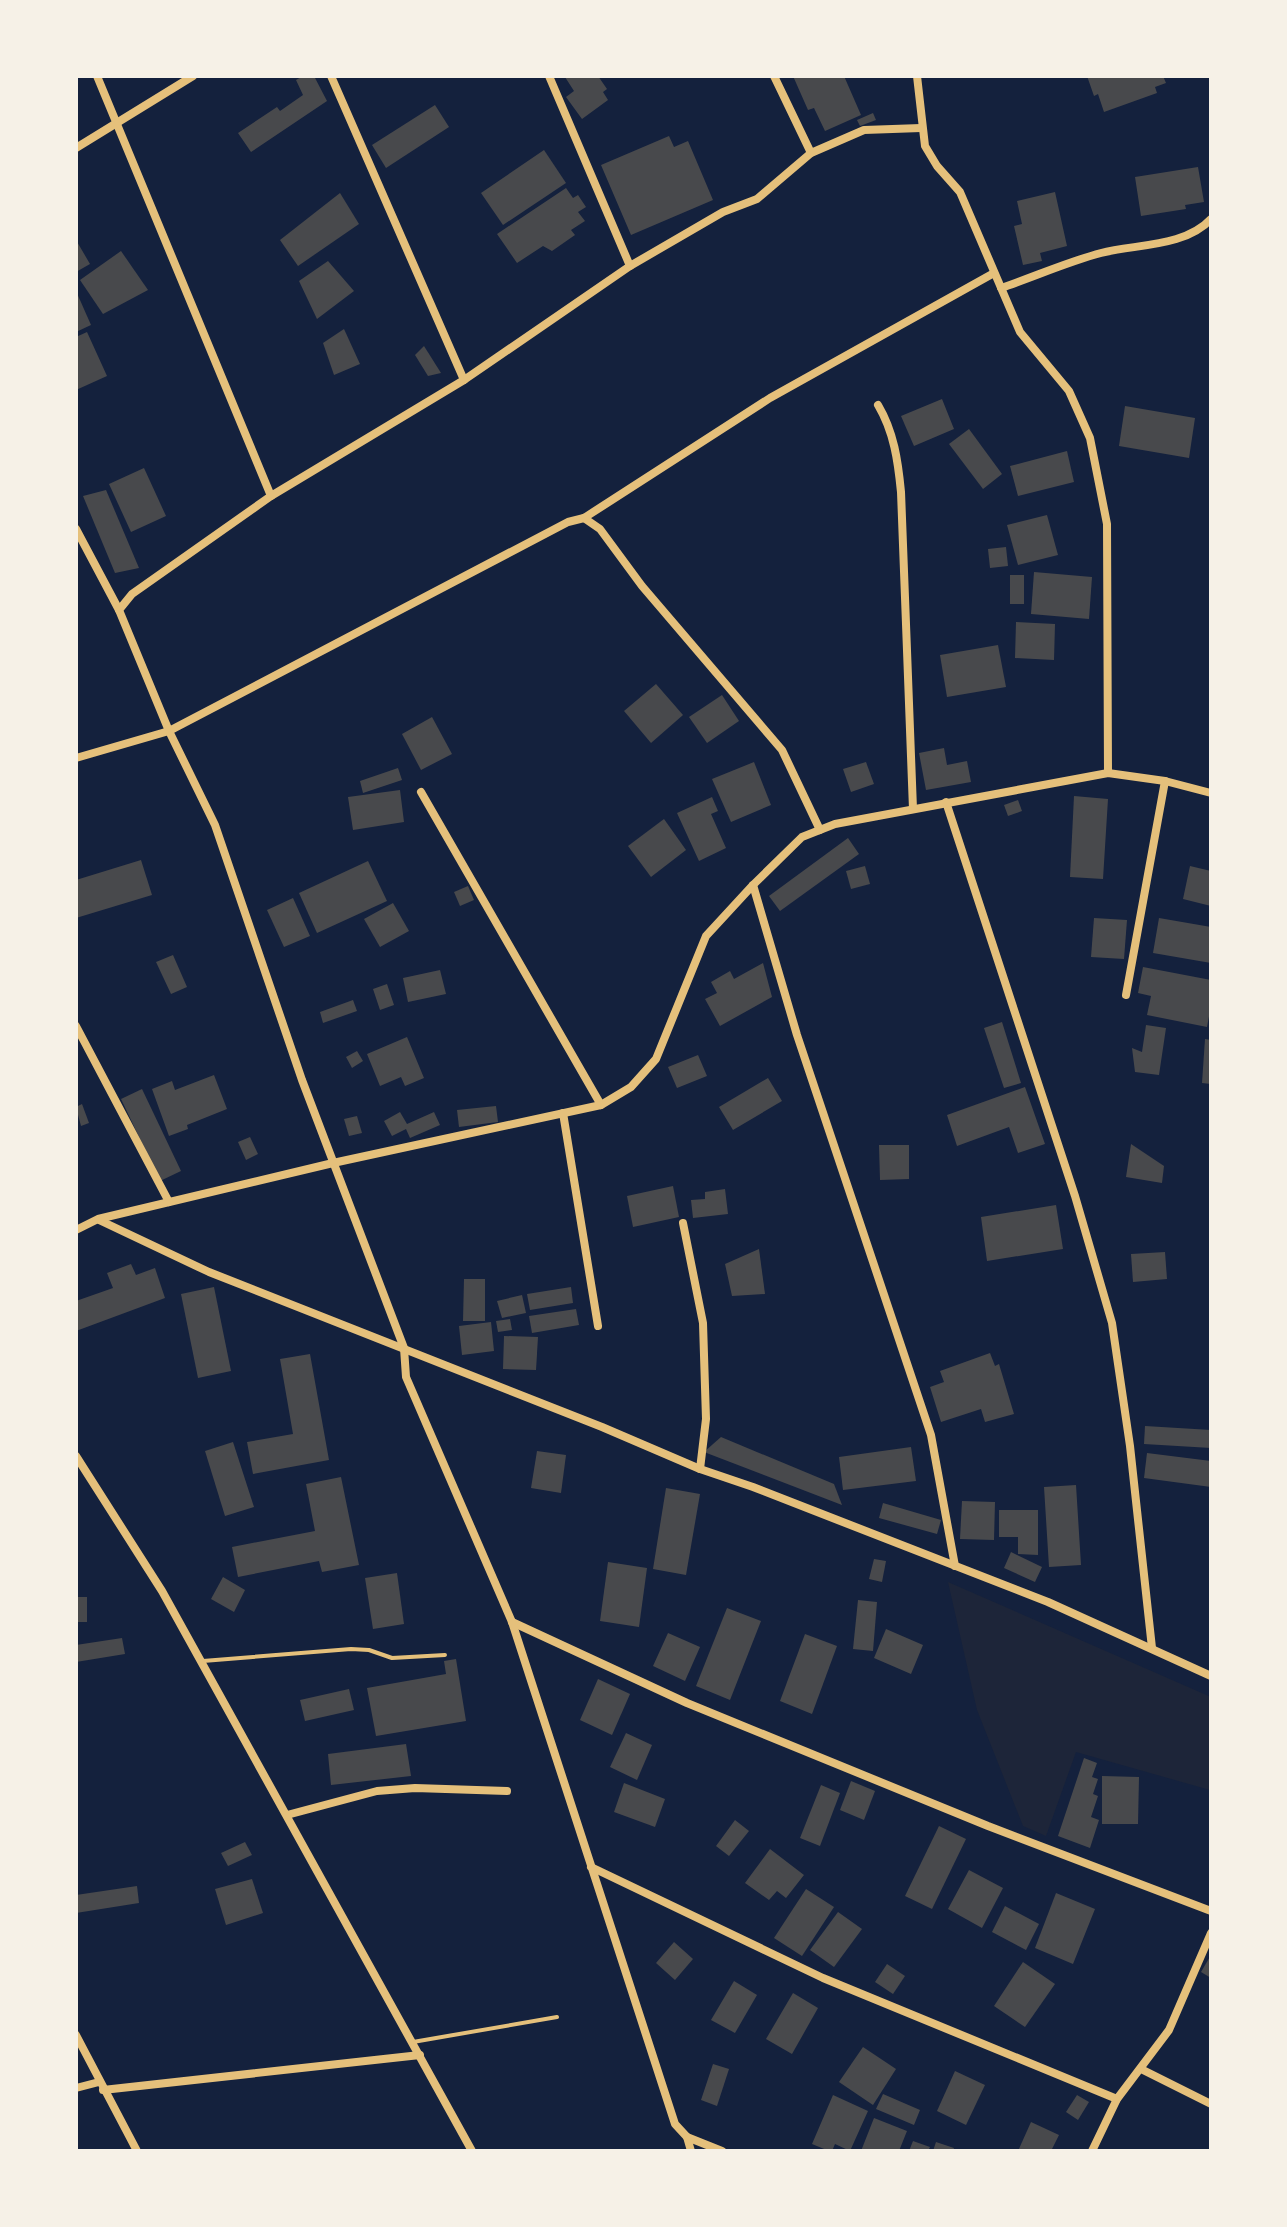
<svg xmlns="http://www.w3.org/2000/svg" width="1287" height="2227" viewBox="0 0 1287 2227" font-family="Commissioner,sans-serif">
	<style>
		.green { fill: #1d2539 }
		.building { fill: #48494c }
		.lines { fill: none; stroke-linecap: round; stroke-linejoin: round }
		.service { stroke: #e5c07b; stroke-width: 4 }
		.minor { stroke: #e5c07b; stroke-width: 8 }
	</style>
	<rect width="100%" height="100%" fill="#14213d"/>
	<polygon class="green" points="948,1582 1211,1697 1210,1790 1076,1752 1046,1836 1023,1826 977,1710"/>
	<g class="building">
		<polygon points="303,76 314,76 327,101 251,152 238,133 277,107 280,111 303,95 296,80"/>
		<polygon points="566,76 598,76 607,89 603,92 608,100 582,119 566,97 574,91 565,77"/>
		<polygon points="793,76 844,76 861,115 825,131 814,108 808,110"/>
		<polygon points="1087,76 1163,76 1166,83 1155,87 1157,93 1104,112 1098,94 1094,96"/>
		<polygon points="435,105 449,127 386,168 372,145"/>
		<polygon points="873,113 876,120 860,126 857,120"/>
		<polygon points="669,136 674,147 688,141 713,200 631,235 601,165"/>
		<polygon points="544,150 566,183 503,225 481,193"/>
		<polygon points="1198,167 1204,202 1185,205 1186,209 1141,216 1135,177"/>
		<polygon points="566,188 573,198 578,195 586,207 578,212 585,221 571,230 575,235 552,251 543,246 517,263 497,234"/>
		<polygon points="1055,192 1067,246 1040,253 1042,261 1023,265 1014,226 1022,224 1017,201"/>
		<polygon points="340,193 359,224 298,266 280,240"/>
		<polygon points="76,240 90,264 76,272"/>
		<polygon points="121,251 148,290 103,314 80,280"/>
		<polygon points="328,261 354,291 317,319 299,281"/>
		<polygon points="76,291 91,325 76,332"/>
		<polygon points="344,329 360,364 334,375 323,343"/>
		<polygon points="87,332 107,376 76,390 76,337"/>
		<polygon points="424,346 441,373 428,376 415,355"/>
		<polygon points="942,399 954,429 914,446 901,416"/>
		<polygon points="1125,406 1195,418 1189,458 1119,446"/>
		<polygon points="969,429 1002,474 983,489 949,444"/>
		<polygon points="1067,451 1074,482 1018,496 1010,466"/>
		<polygon points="144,468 166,516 131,532 109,484"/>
		<polygon points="106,490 139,568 115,573 83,496"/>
		<polygon points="1047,515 1058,555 1018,565 1007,525"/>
		<polygon points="1006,547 1008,566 990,568 988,549"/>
		<polygon points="1034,572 1092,577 1089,619 1031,614"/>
		<rect x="1010" y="575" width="14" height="29"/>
		<polygon points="1016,622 1055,624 1054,660 1015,658"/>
		<polygon points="998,645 1006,687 947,697 940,655"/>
		<polygon points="656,684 683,715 651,743 624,711"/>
		<polygon points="722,695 739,721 707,743 689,717"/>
		<polygon points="432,717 452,754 421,770 402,734"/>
		<polygon points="944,748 947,765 967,761 971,782 926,790 919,753"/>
		<polygon points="754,762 771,805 731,822 712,779"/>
		<polygon points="866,762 874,784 851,792 843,769"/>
		<polygon points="398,768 402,780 363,793 360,781"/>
		<polygon points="400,790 404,822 353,830 348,797"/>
		<polygon points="1074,796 1108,799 1103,879 1070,877"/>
		<polygon points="712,797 718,811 711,814 726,848 699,861 677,813"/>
		<polygon points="1018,800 1022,811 1008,816 1004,805"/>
		<polygon points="664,819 686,850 651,877 628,846"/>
		<polygon points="848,838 859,854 780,911 769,896"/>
		<polygon points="141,860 152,895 76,918 76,880"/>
		<polygon points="368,861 387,901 317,933 299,893"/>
		<polygon points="865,866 870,884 851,889 846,871"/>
		<polygon points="1190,866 1211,871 1211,906 1183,899"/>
		<polygon points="468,886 474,900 460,906 454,892"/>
		<polygon points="293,898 310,936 284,947 267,910"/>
		<polygon points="393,903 409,931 380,947 364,919"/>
		<polygon points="1094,918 1127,920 1124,959 1091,957"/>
		<polygon points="1159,918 1211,927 1211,963 1153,953"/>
		<polygon points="173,955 187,987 171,994 156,962"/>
		<polygon points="763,963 772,997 720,1026 705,999 717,993 711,982 730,971 734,979"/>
		<polygon points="1143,967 1211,980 1211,1006 1207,1027 1147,1015 1151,996 1138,993"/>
		<polygon points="440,970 446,994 408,1002 403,978"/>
		<polygon points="387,984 394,1005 380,1010 373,989"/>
		<polygon points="353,1000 357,1011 323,1023 320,1012"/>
		<polygon points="1002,1022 1021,1083 1004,1088 984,1028"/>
		<polygon points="1146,1025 1166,1028 1159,1075 1135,1072 1132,1048 1142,1052"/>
		<polygon points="407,1037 424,1078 405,1086 401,1077 380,1086 367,1054"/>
		<polygon points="1205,1039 1211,1040 1211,1084 1202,1083"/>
		<polygon points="357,1051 363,1061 352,1068 346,1057"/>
		<polygon points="698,1055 707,1076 677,1088 668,1067"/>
		<polygon points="214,1075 227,1109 187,1125 188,1129 169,1136 152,1089 172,1081 175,1090"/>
		<polygon points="768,1078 782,1101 733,1130 719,1107"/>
		<polygon points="1025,1087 1045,1144 1018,1153 1009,1127 957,1146 947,1115"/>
		<polygon points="142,1089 181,1171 160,1181 121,1099"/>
		<polygon points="82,1104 89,1123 81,1126 76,1107"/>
		<polygon points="496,1106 498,1122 459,1127 457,1110"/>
		<polygon points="400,1112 407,1124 434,1112 440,1125 410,1138 406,1129 392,1136 384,1121"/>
		<polygon points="357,1116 362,1133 349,1136 344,1119"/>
		<polygon points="250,1137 258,1154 246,1160 238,1142"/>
		<polygon points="1131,1144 1164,1166 1162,1183 1126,1177"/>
		<polygon points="879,1145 909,1145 909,1179 880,1180"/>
		<polygon points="673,1186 679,1217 633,1227 627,1196"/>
		<polygon points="725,1189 728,1214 693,1218 691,1200 705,1199 705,1192"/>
		<polygon points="1056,1205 1063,1249 987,1261 981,1217"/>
		<polygon points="759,1249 765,1294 732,1296 725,1264"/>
		<polygon points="1165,1252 1167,1279 1133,1282 1131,1254"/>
		<polygon points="131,1264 136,1275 155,1268 165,1298 76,1331 76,1301 113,1288 107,1273"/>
		<polygon points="464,1279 485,1279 485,1321 463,1321"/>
		<polygon points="214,1287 231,1371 198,1378 181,1294"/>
		<polygon points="571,1287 573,1303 530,1310 527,1294"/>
		<polygon points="522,1295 526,1313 502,1318 497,1301"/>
		<polygon points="576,1309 579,1325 532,1333 529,1316"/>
		<polygon points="510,1319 512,1330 498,1332 496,1321"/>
		<polygon points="491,1322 494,1351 462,1355 459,1326"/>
		<polygon points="504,1336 538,1337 536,1370 503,1369"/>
		<polygon points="990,1353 995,1366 999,1364 1014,1414 985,1422 981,1409 941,1422 930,1387 944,1382 940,1371"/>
		<polygon points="310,1354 329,1460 253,1474 247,1442 293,1434 280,1359"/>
		<polygon points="1145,1426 1211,1430 1211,1448 1144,1444"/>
		<polygon points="721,1437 834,1484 842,1505 704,1452"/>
		<polygon points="233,1442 254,1507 225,1516 205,1451"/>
		<polygon points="911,1447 916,1481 843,1490 839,1457"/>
		<polygon points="537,1451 566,1455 561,1493 531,1488"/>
		<polygon points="1147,1453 1211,1461 1211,1487 1144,1478"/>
		<polygon points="341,1477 359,1565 322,1572 319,1561 238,1577 232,1547 315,1531 306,1484"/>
		<polygon points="1076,1485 1081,1565 1049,1567 1044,1487"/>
		<polygon points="666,1488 700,1494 686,1575 653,1569"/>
		<polygon points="962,1501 995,1502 994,1540 960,1539"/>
		<polygon points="883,1503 941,1520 937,1534 879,1518"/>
		<polygon points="999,1510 1038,1510 1038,1555 1018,1554 1018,1537 999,1537"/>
		<polygon points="1011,1552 1042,1567 1035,1582 1004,1568"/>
		<polygon points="874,1559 886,1561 882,1582 869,1579"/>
		<polygon points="608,1562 647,1568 639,1627 600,1621"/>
		<polygon points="397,1573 404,1624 373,1629 365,1578"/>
		<polygon points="223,1577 245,1590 234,1612 211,1599"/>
		<rect x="76" y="1597" width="11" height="25"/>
		<polygon points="858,1600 877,1602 873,1651 853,1649"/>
		<polygon points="727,1608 761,1621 730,1700 696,1686"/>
		<polygon points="886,1629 923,1645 911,1674 874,1658"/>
		<polygon points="668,1633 700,1647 685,1681 653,1666"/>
		<polygon points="805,1634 837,1646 812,1714 780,1701"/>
		<polygon points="122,1638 125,1654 76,1662 76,1645"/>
		<polygon points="456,1659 466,1721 376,1736 367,1688 446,1674 444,1661"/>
		<polygon points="598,1679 630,1694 612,1735 580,1720"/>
		<polygon points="349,1689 354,1710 305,1721 300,1700"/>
		<polygon points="626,1733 652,1745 637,1780 610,1767"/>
		<polygon points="406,1744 411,1776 331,1785 328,1754"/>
		<polygon points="1084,1758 1097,1763 1092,1777 1098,1779 1093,1794 1098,1796 1091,1817 1099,1820 1090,1848 1058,1836"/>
		<polygon points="1102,1776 1139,1777 1138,1824 1102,1824"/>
		<polygon points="851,1781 875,1791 864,1820 840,1810"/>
		<polygon points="624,1783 665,1799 655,1827 614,1812"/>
		<polygon points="821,1785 840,1793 820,1846 800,1838"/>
		<polygon points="735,1820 749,1831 729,1856 716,1846"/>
		<polygon points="939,1826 966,1839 932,1909 905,1896"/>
		<polygon points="245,1842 252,1855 228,1866 221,1853"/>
		<polygon points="770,1849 804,1875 786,1898 777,1891 769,1900 745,1883"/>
		<polygon points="969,1870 1003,1888 982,1928 948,1909"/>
		<polygon points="252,1879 263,1913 226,1925 215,1889"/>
		<polygon points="137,1886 139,1903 76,1913 76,1895"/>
		<polygon points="806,1889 834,1907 802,1956 774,1938"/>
		<polygon points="1056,1893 1095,1909 1073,1964 1035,1948"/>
		<polygon points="1005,1906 1039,1924 1026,1950 992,1932"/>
		<polygon points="838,1912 862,1929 834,1967 810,1950"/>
		<polygon points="674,1942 693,1959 675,1980 656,1963"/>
		<polygon points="1211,1955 1211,1978 1201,1972"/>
		<polygon points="1023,1962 1055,1984 1025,2027 994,2006"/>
		<polygon points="887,1964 905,1976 893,1994 875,1982"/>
		<polygon points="734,1981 757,1995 735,2033 711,2020"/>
		<polygon points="793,1993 818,2008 792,2054 766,2039"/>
		<polygon points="863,2047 896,2069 873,2105 839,2082"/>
		<polygon points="713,2064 729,2069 717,2106 701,2100"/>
		<polygon points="955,2071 985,2085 966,2125 937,2111"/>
		<polygon points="883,2094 920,2110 914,2125 876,2109"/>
		<polygon points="833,2095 868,2111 850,2151 835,2144 832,2151 829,2151 812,2144"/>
		<polygon points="1077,2095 1089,2102 1078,2120 1066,2112"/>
		<polygon points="874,2118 907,2131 899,2151 861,2151"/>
		<polygon points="1031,2122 1059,2135 1051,2151 1018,2151"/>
		<polygon points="913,2141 930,2147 928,2151 909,2151"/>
		<polygon points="936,2142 954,2148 953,2151 933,2151"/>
	</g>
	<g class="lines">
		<g class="service">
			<polyline points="203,1661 351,1649 369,1650 392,1658 445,1655"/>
			<polyline points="413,2042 557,2017"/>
		</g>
		<g class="minor">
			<polyline points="97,76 271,496"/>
			<polyline points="331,76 464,380"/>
			<polyline points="549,76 630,266"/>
			<polyline points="774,76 811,153"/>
			<polyline points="917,76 925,146 937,166 960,192 1020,332 1069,391 1090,438 1107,524 1108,773"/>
			<polyline points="76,148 193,76"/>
			<path d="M1001 288C1034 277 1067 262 1101 253 1136 244 1185 247 1211 219"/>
			<path d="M878 405C894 432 898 461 901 492L913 809"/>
			<polyline points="584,518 600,529 642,586 782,750 820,830"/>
			<polyline points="76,529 119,610"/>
			<polyline points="76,758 169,731 119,610 132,594 271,496 464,380 630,266 723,212 757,199 811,153 864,130 921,128"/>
			<polyline points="421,792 601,1105"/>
			<polyline points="946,802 1075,1196 1112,1323 1130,1446 1152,1648"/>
			<polyline points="753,885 797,1035 931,1435 955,1566"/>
			<polyline points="1126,995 1165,781"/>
			<polyline points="76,1026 169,1202"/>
			<polyline points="563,1113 598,1326"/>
			<polyline points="99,1220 209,1272 602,1427 700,1469 753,1487 1048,1602 1211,1676"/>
			<polyline points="683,1223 703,1323 706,1419 700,1469"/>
			<polyline points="76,1230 98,1219 333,1163 601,1105 631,1087 656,1059 706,936 753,885 802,837 835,824 1108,773 1165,781 1211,793"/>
			<polyline points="76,1456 162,1591 472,2151"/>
			<polyline points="512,1622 687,1703 988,1826 1211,1911"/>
			<polyline points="287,1815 377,1791 415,1788 507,1791"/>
			<polyline points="591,1867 823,1978 1117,2099"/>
			<polyline points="76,2035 137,2151"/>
			<polyline points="1141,2069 1211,2104"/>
			<polyline points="76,2088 99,2082"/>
			<polyline points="103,2090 420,2055"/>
			<polyline points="687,2137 691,2151"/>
			<polyline points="722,2151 687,2137 675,2124 512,1622 406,1377 404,1348 302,1080 215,825 169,731 568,522 584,518 770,398 994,273"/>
			<polyline points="1092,2151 1117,2099 1169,2030 1211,1933"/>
		</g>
	</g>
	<rect width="1287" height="2227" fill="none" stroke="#f6f1e7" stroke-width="156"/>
</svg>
